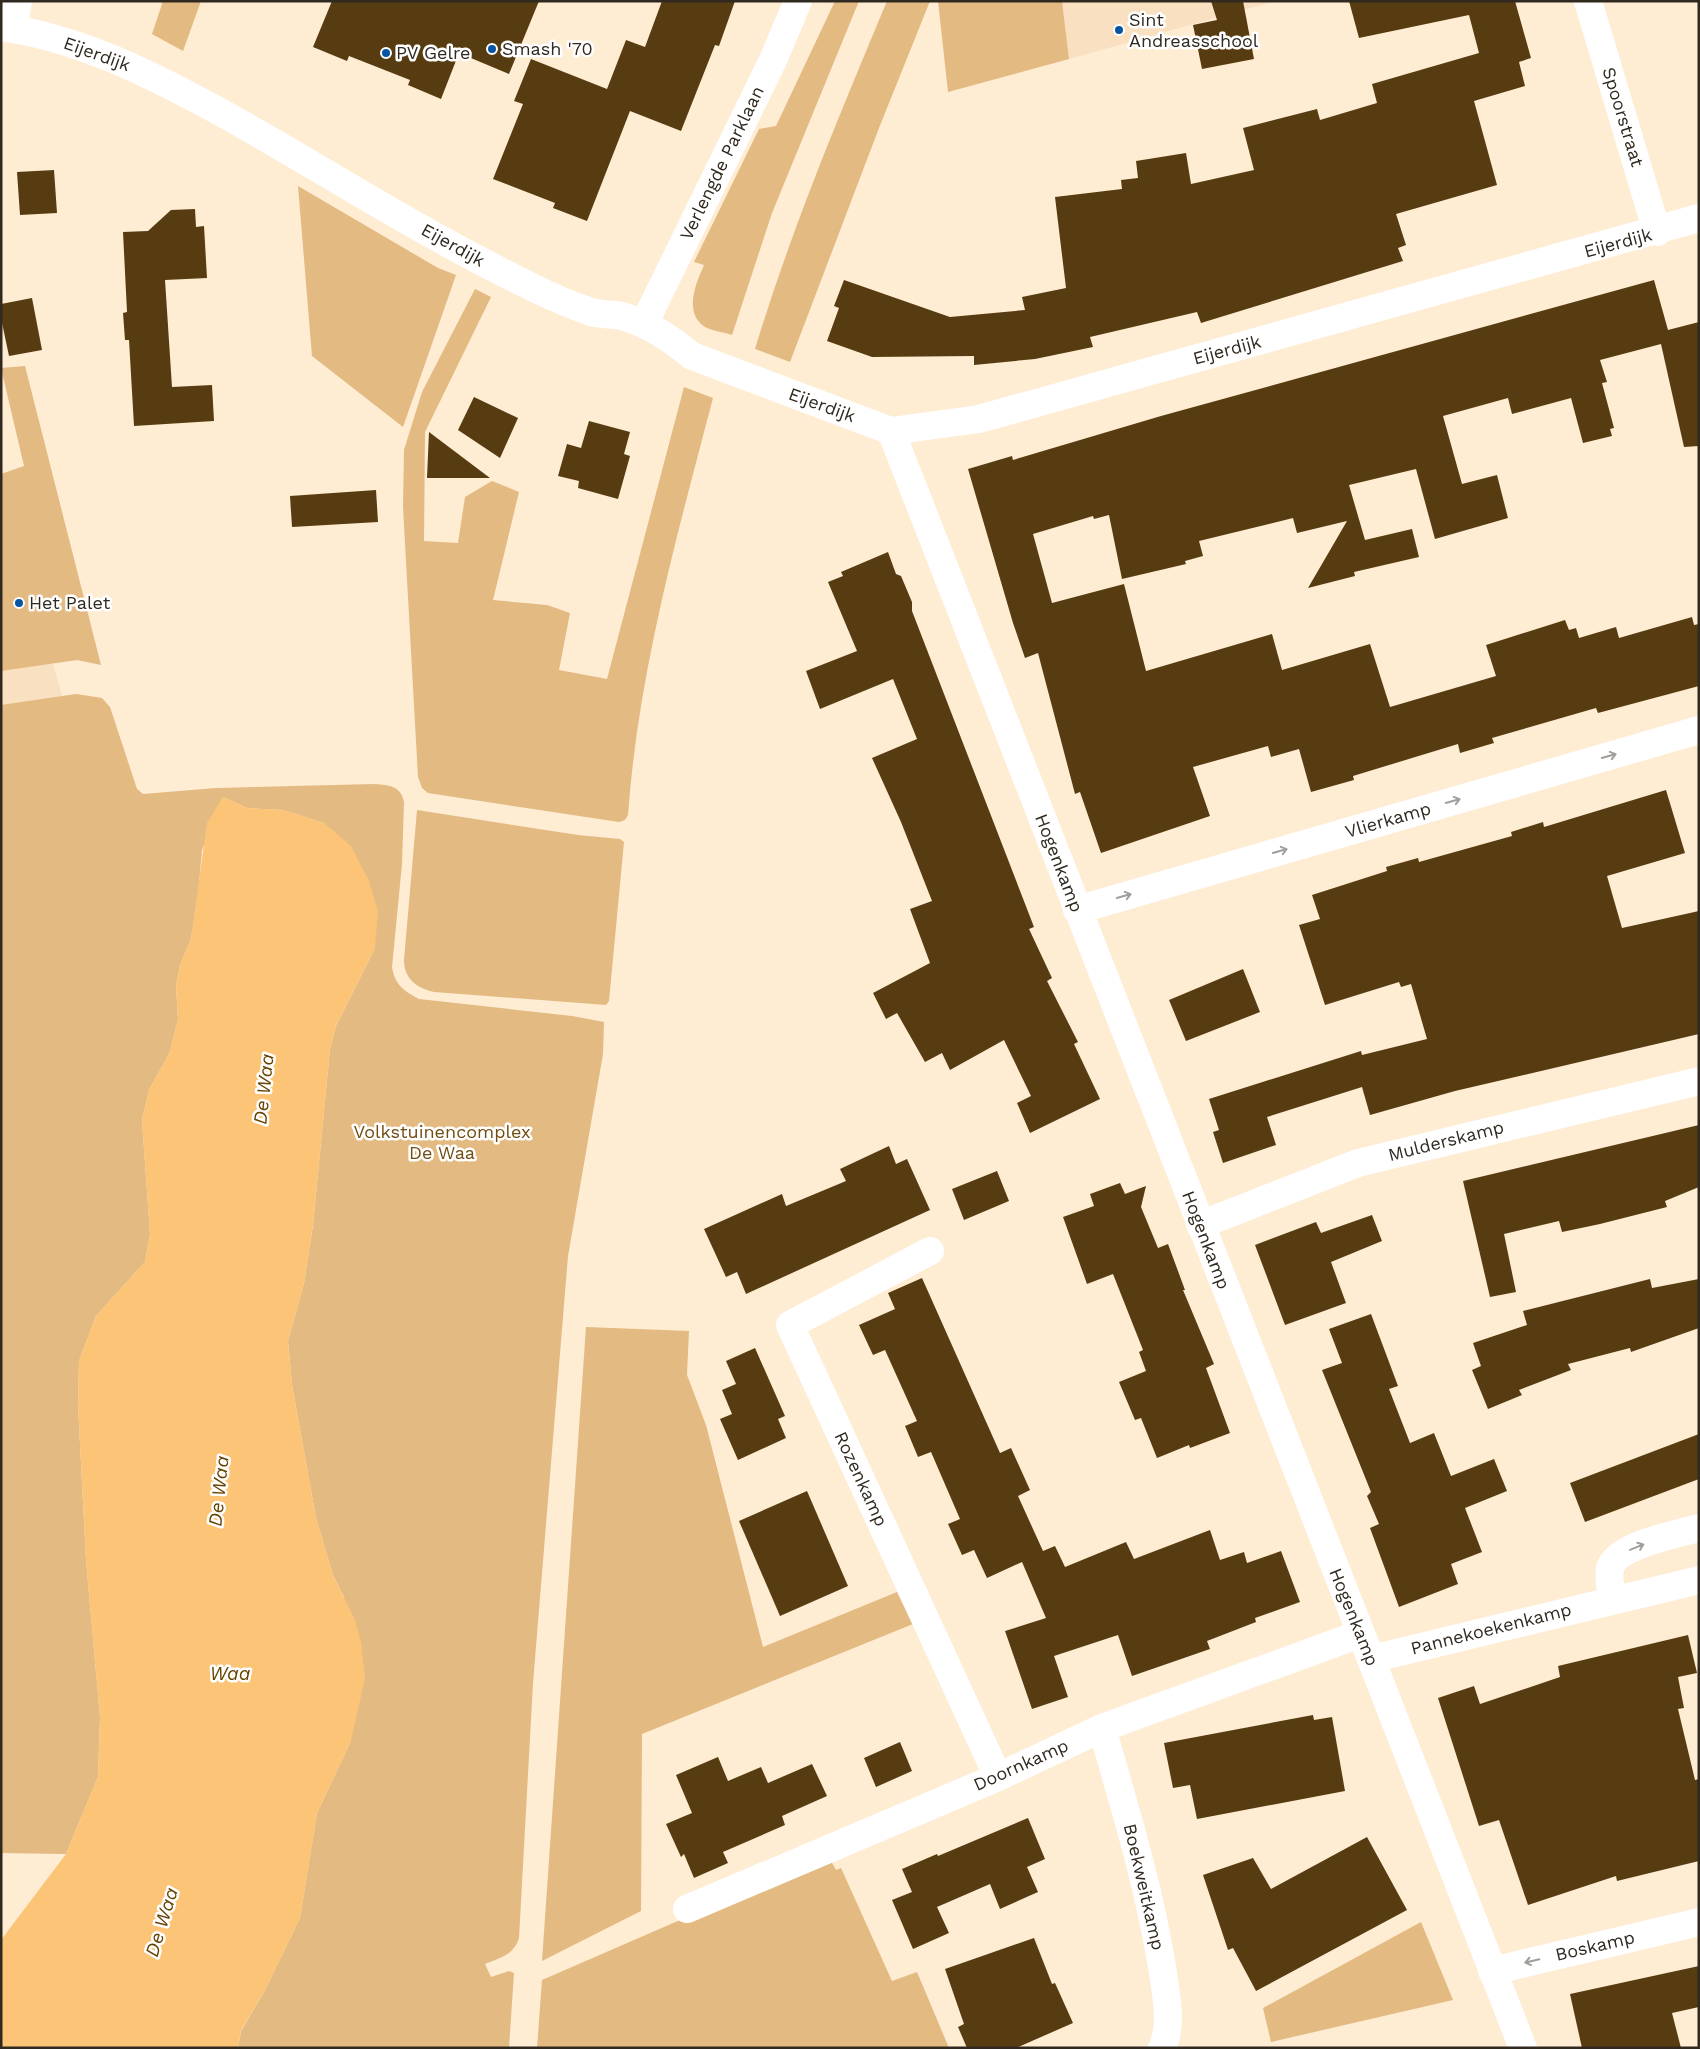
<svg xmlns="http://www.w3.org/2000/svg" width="1700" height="2049" viewBox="0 0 1700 2049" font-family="'Work Sans',sans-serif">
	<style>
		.built { fill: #f8e0c1 }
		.green { fill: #e3ba81 }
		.water { fill: #fcc477 }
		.building { fill: #573c11 }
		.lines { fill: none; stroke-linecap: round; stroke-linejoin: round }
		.minor { stroke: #fff; stroke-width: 28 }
		.oneway { stroke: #a29f9b }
		.poi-dot { fill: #0555a3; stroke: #fff; stroke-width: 2 }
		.labels { text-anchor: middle; stroke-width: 5; stroke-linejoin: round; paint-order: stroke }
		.poi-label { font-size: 18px; fill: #302920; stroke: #fff; text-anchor: start }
		.street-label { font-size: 18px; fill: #302920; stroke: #fff }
		.park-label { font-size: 18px; fill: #714d11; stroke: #fff }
		.water-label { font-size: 19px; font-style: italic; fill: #654200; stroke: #fff }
	</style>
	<rect width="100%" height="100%" fill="#feecd3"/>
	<g class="built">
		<polygon points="1062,1 1276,1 1069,59"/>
		<polygon points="1,482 70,724 1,741"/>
	</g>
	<g class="green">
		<polygon points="163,1 201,1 183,51 152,34"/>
		<path d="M835 1H859L772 213 732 335C724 332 712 331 705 327 683 313 696 283 704 265L694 262 759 129 776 126Z"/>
		<path d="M887 1H930L879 128 790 362 755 349C791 230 839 116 887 1Z"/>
		<polygon points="938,1 1062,1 1069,59 948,92"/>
		<polygon points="298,186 438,268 456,275 403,427 312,356"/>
		<path d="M475 289 491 297 425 432 424 541 458 543 465 497 492 481 519 492 493 600 547 605 570 613 559 670 607 679 684 387 713 398C677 535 638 674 628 815L625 820 619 822 428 793 422 788 418 777 403 507 404 450 422 392Z"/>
		<polygon points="25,366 101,665 77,660 1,671 1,474 24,466 1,368"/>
		<path d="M76 694 102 698 110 707 137 789 143 794 216 788 375 784C389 785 401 786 404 802L402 864 392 967C395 985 404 991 419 999L572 1016 604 1022 603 1054 568 1256 533 1683 519 1938C514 1955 500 1958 485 1964L491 1977 509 1971 514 1973 509 2048H238L241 2031 264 1992 300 1918 317 1813 351 1741 344 1597 333 1575 316 1518 292 1385 288 1341 304 1283 313 1225 330 1049 336 1026 375 948 324 823 283 810 247 808 223 797 202 850 198 894 191 939 180 965 176 986 178 1019 170 1052 149 1090 142 1120 150 1234 145 1262 96 1316 79 1361 78 1405 86 1560 100 1717 98 1777 66 1854 1 1853V705Z"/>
		<path d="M417 810 578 835 620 839 624 842 609 1001 606 1005 434 992C417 988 404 979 404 960Z"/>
		<polygon points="586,1327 689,1331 687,1375 706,1425 763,1647 897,1592 913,1624 642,1734 641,1911 542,1961"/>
		<polygon points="830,1859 836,1870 841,1868 892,1981 917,1972 949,2048 537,2048 542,1980 687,1917"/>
		<polygon points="1421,1922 1453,2000 1271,2042 1263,2008"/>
	</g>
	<polygon class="water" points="223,797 247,808 283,810 324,823 351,846 369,881 378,911 375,948 336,1026 330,1049 313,1225 304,1283 288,1341 292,1385 316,1518 333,1575 355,1620 361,1642 365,1678 351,1741 317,1813 300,1918 264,1992 241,2030 238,2048 1,2048 1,1940 66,1854 98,1777 100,1717 86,1560 78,1405 79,1361 96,1316 145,1262 150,1234 142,1120 149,1090 170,1052 178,1019 176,986 180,965 191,939 207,823"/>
	<g class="building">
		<polygon points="332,1 539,1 509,74 459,53 441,99 408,85 410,80 349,56 347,61 313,47"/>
		<polygon points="662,1 735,1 719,46 715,45 681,131 630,111 587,221 553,208 555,203 493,179 523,104 514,101 531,59 607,89 626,40 645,47"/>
		<polygon points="1211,1 1243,1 1254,59 1202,69 1193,25 1217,20"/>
		<polygon points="1349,1 1515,1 1531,58 1519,62 1525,86 1474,101 1497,185 1396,214 1406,245 1398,248 1403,261 1201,323 1197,312 1090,337 1093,347 1035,359 974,365 974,356 872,357 827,341 839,308 834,306 844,280 950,317 1025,310 1022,297 1066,288 1055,197 1122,189 1121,180 1138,178 1136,161 1186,153 1191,184 1254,170 1243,128 1317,109 1320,120 1377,103 1372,84 1479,53 1469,15 1359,38"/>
		<polygon points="54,170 57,213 20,215 17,172"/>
		<polygon points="195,209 196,227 204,226 207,278 165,280 172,387 212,385 214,421 134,426 129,340 125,340 123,313 127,312 123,232 148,231 171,210"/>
		<polygon points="1654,280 1668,330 1699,322 1699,446 1684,447 1661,344 1600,360 1607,382 1602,383 1614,428 1610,429 1612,436 1583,443 1571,398 1512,414 1508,398 1443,416 1462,484 1497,475 1508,518 1435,539 1416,469 1349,485 1365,540 1412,529 1419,557 1354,572 1355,576 1308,588 1347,521 1297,533 1293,518 1199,541 1203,556 1185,561 1186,564 1122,579 1109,515 1094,519 1093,516 1033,534 1052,603 1124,584 1146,671 1272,634 1282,670 1370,644 1390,707 1496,676 1486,645 1565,620 1569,630 1576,628 1579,638 1616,627 1619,638 1692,617 1694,625 1699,624 1699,686 1598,713 1596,708 1492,738 1494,743 1460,753 1458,744 1353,776 1354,780 1311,792 1299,749 1271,757 1268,746 1193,767 1210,816 1101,853 1080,792 1075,794 1038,653 1025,658 1013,623 968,469 1012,456 1013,460 1161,416"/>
		<polygon points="32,298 42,350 9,356 1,318 1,304"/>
		<polygon points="474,397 518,418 500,458 458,430"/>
		<polygon points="589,421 630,432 624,454 630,456 618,499 578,488 579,481 558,476 567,444 581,448"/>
		<polygon points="429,432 490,478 427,478"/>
		<polygon points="376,490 378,522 292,527 290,496"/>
		<polygon points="888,552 896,574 901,576 912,602 912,611 1034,927 1029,929 1052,978 1047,981 1078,1042 1074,1044 1100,1099 1030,1133 1017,1103 1031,1096 1004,1040 950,1070 942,1053 925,1062 897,1013 886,1019 873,993 930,963 910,909 932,901 901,822 872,758 917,739 893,679 820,709 806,671 857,651 828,582 843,576 841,572"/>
		<polygon points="1666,790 1685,853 1607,876 1622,928 1699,911 1699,1034 1455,1091 1370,1115 1362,1087 1267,1117 1276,1145 1223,1163 1213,1132 1219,1130 1209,1099 1361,1051 1362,1055 1427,1039 1411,984 1401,987 1399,982 1325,1005 1299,925 1320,919 1312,895 1387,871 1386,867 1418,858 1419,862 1512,836 1511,832 1543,822 1544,827"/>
		<polygon points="1243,969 1260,1012 1186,1041 1169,1000"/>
		<polygon points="1699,1125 1699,1187 1665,1201 1667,1207 1600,1224 1562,1232 1559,1221 1504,1234 1516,1292 1490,1297 1463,1181"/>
		<polygon points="889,1146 896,1164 907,1159 930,1210 746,1294 737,1272 726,1277 704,1229 782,1194 786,1206 846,1181 840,1169"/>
		<polygon points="997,1171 1009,1201 964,1220 952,1189"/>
		<polygon points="1120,1183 1125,1194 1146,1186 1141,1207 1158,1248 1168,1244 1185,1290 1183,1290 1214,1364 1206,1368 1230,1433 1190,1448 1189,1445 1157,1458 1141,1418 1135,1420 1119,1382 1146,1371 1139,1352 1143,1350 1113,1274 1087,1284 1063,1217 1094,1206 1090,1194"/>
		<polygon points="1372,1215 1382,1241 1331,1262 1346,1303 1285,1325 1255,1245 1316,1222 1321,1233"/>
		<polygon points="922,1278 1000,1453 1011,1448 1030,1490 1018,1496 1043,1551 1055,1546 1065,1567 1126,1542 1134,1559 1210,1530 1220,1560 1244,1552 1247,1563 1281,1551 1300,1602 1255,1618 1256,1622 1207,1641 1210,1649 1132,1676 1118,1635 1054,1656 1068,1697 1032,1709 1005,1631 1046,1618 1022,1562 987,1578 974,1550 962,1555 948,1524 960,1519 931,1452 918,1457 905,1426 917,1421 885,1350 873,1355 859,1325 895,1309 888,1293"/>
		<polygon points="1650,1279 1652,1288 1699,1279 1699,1328 1631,1352 1630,1348 1568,1364 1571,1370 1519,1390 1522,1395 1488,1409 1472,1370 1481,1366 1473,1343 1527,1325 1523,1311"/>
		<polygon points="1371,1314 1398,1386 1389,1389 1410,1443 1434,1433 1451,1476 1494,1459 1507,1491 1465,1508 1482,1552 1451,1564 1458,1584 1399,1607 1370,1528 1379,1524 1367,1496 1371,1492 1322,1370 1342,1363 1329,1329"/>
		<polygon points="755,1348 785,1416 778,1419 786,1438 738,1460 720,1419 732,1414 722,1390 736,1384 726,1361"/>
		<polygon points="1699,1434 1699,1479 1585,1522 1570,1483"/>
		<polygon points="807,1491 848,1586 780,1616 739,1521"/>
		<polygon points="1688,1635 1697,1673 1678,1677 1684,1708 1678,1709 1695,1780 1699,1779 1699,1861 1617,1881 1616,1876 1528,1905 1499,1820 1479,1826 1438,1698 1474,1686 1480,1704 1560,1677 1558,1666"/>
		<polygon points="1313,1715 1314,1720 1332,1717 1345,1791 1197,1819 1190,1785 1173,1788 1164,1743"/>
		<polygon points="900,1742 912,1771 876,1787 864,1758"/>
		<polygon points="718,1757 728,1781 761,1767 768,1783 812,1764 827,1796 782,1816 785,1825 723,1852 728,1863 694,1878 684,1854 681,1857 666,1824 692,1813 676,1775"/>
		<polygon points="1028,1818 1045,1859 1027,1867 1038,1892 1000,1909 990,1884 937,1907 949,1933 913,1949 892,1900 912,1892 902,1869 937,1854 938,1856"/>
		<polygon points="1367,1837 1407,1910 1256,1991 1233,1948 1228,1950 1203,1875 1253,1858 1271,1889"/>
		<polygon points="1034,1938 1052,1984 1055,1983 1073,2023 1016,2048 967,2048 958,2027 964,2024 945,1969"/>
		<polygon points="1699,1966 1699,2007 1672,2013 1681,2048 1582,2048 1570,1994"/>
	</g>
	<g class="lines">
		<g class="minor">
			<polyline points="1588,1 1657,232"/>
			<path d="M1 27C78 38 146 72 213 108 303 157 388 213 479 260 515 279 553 299 591 312 601 315 612 314 622 316 649 324 670 338 692 356L891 431 979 419 1699 218"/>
			<polyline points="13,29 18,1"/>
			<polyline points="644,324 773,60 798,1"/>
			<polyline points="891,431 1523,2048"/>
			<polyline points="1077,910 1699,730"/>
			<polyline points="1200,1225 1358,1163 1699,1081"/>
			<polyline points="930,1251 790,1325 998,1777"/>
			<path d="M1612 1599C1611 1590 1608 1577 1610 1568 1617 1545 1677 1534 1699 1528"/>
			<polyline points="1371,1659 1699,1580"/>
			<path d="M1102 1728C1125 1809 1150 1889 1163 1973 1166 1996 1173 2025 1162 2048"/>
			<polyline points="687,1909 998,1777 1102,1728 1360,1634"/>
			<polyline points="1492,1971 1699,1922"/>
		</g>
	</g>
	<defs><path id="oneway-shaft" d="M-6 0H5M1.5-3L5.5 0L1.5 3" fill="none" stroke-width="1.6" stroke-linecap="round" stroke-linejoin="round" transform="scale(1.25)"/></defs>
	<g class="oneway">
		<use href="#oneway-shaft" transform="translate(1609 756) rotate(-16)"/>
		<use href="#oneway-shaft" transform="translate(1453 801) rotate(-16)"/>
		<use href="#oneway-shaft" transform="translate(1280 851) rotate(-16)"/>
		<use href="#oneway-shaft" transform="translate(1124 896) rotate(-16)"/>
		<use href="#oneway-shaft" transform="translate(1637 1547) rotate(-22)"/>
		<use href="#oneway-shaft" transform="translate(1532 1961) rotate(167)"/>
	</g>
	<g class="poi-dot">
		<circle cx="1119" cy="30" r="5"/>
		<circle cx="492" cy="49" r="5"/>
		<circle cx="386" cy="53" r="5"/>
		<circle cx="19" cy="603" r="5"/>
	</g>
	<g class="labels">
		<g class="poi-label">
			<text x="1129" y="26">Sint<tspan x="1129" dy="21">Andreasschool</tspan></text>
			<text x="502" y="55">Smash '70</text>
			<text x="396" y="59">PV Gelre</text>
			<text x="29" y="609">Het Palet</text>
		</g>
		<g class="street-label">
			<text transform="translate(97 54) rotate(20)" y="6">Eijerdijk</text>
			<text transform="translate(1623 117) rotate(73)" y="6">Spoorstraat</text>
			<text transform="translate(722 163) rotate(-64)" y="6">Verlengde Parklaan</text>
			<text transform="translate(1618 243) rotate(-15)" y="6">Eijerdijk</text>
			<text transform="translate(453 245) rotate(29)" y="6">Eijerdijk</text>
			<text transform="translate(1227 350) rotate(-15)" y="6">Eijerdijk</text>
			<text transform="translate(822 405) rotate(20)" y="6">Eijerdijk</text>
			<text transform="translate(1388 820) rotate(-16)" y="6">Vlierkamp</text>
			<text transform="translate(1059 863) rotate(69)" y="6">Hogenkamp</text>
			<text transform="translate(1446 1141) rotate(-14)" y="6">Mulderskamp</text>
			<text transform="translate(1206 1240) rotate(69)" y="6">Hogenkamp</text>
			<text transform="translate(861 1479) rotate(65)" y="6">Rozenkamp</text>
			<text transform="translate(1354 1617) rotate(68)" y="6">Hogenkamp</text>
			<text transform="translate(1491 1629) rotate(-14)" y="6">Pannekoekenkamp</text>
			<text transform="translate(1021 1765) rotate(-24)" y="6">Doornkamp</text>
			<text transform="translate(1144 1887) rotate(77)" y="6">Boekweitkamp</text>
			<text transform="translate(1595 1946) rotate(-13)" y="6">Boskamp</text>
		</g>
		<g class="park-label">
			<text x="442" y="1138">Volkstuinencomplex<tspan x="442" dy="21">De Waa</tspan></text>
		</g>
		<g class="water-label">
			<text transform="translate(263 1089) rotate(-84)" y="7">De Waa</text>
			<text transform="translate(218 1491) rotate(-84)" y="7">De Waa</text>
			<text x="230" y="1680">Waa</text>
			<text transform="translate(161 1922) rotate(-73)" y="7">De Waa</text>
		</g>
	</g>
	<rect width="1700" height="2049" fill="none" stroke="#302920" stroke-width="5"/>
</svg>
